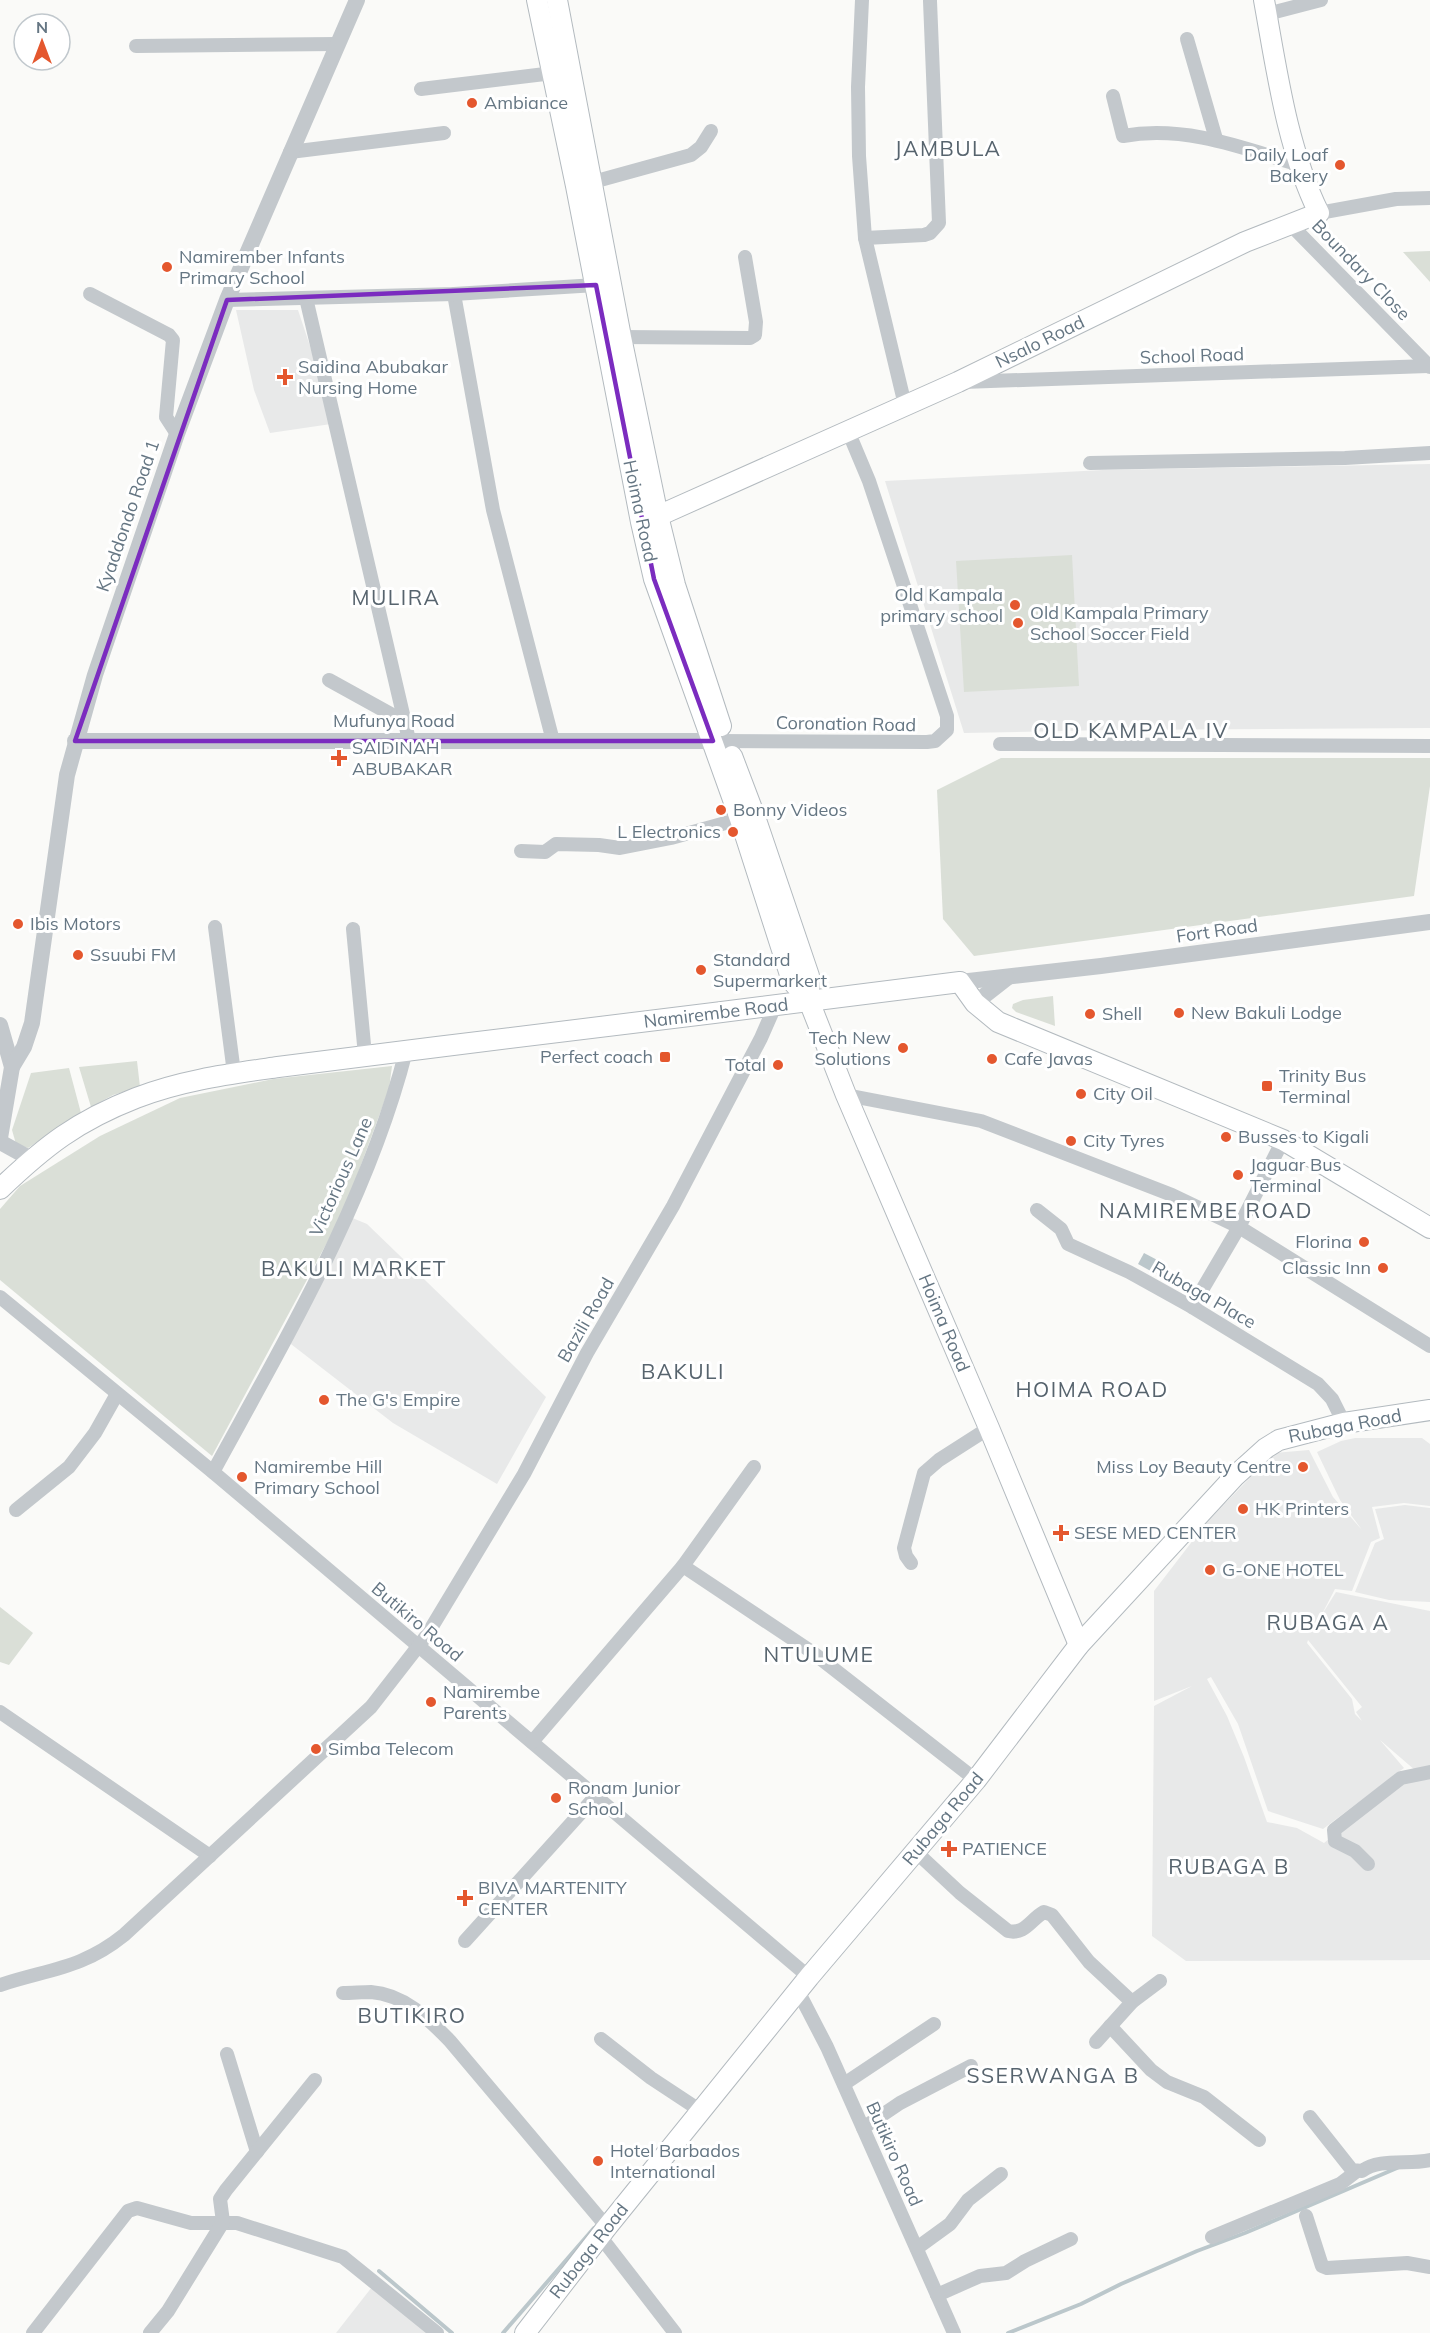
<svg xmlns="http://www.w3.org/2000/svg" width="1430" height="2333" viewBox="0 0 1430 2333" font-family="Mulish,sans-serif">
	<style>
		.built { fill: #e8e9e9; fill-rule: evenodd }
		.green { fill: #dadfd7 }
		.water { fill: #bbc7cb }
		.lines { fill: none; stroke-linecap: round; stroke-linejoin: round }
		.stream { stroke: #bbc7cb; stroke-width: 4 }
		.secondary-casing { stroke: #b3babf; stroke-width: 22 }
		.minor { stroke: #c3c8cc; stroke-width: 14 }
		.tertiary { stroke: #c3c8cc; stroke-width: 16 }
		.secondary { stroke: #fff; stroke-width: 20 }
		.marked { fill: none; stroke: #7b2cbf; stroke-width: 4.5; stroke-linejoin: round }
		.poi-dot { fill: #e4572e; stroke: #fff; stroke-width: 2 }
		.labels { text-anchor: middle; stroke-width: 6; stroke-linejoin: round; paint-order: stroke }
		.poi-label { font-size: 18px; fill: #657683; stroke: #fff; text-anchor: start }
		.street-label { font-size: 18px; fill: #657683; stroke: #fff }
		.quarter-label { font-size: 21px; letter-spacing: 1.5px; fill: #57646e; stroke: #fff }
	</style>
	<rect width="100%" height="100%" fill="#fafaf8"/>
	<g class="built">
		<polygon points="236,310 298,310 316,364 331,424 270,433 254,390"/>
		<polygon points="1430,464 1430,728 1109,730 964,733 885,481 1103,470"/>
		<polygon points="350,1217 367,1224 546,1397 497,1484 393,1423 287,1341"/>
		<path d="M1355 1438H1422L1430 1444V1506L1404 1503 1372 1507 1380 1538 1371 1542 1352 1591 1335 1589 1321 1616 1336 1592 1430 1611V1767L1416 1771 1380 1740 1404 1768 1323 1829 1268 1811 1238 1724 1211 1677 1207 1679 1227 1716 1244 1757 1267 1822 1297 1828 1324 1843 1396 1785 1430 1776V1960L1186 1961 1152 1936 1154 1706 1192 1686 1154 1701V1591L1207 1522 1274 1453 1309 1450 1333 1497 1362 1530 1340 1500 1317 1452 1341 1441ZM1308 1640 1362 1707 1356 1712 1362 1721 1355 1714 1352 1699 1307 1643Z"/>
		<polygon points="1405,1505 1430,1508 1430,1602 1389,1600 1355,1592 1375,1543 1384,1539 1375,1509"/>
		<polygon points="372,2287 427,2333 336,2333"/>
	</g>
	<g class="green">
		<polygon points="1430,251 1430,282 1403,252"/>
		<polygon points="1072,555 1079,686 964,692 956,561"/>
		<polygon points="1001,758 1430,758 1430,786 1414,896 974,956 943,919 937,790"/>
		<polygon points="1053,996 1055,1026 1016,1012 1012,1008 1013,1004 1023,1000"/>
		<polygon points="137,1061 140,1087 113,1095 91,1107 79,1067"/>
		<polygon points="392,1066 389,1089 344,1211 212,1456 0,1280 0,1209 20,1186 100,1136 180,1098 273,1079"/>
		<polygon points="69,1068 81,1113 28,1148 16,1144 12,1130 31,1073"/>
		<polygon points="0,1607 33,1633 9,1665 0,1662"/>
	</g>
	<polygon class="water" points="1144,1253 1163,1263 1156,1274 1138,1264"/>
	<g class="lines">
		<g class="stream">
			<polyline points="379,2271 452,2333"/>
			<polyline points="503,2333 594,2228"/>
			<polyline points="1008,2333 1081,2304 1121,2284 1197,2251 1245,2233 1397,2168"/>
		</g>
		<g class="secondary-casing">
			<g id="secondary">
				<polyline points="537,0 576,186 641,522 654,579 740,819 792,981 809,1001 846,1095 989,1428 1079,1645"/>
				<polyline points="557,0 621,337 658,516 675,585 721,726"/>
				<path d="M658 516 958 382 1245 242 1319 213C1287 148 1277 72 1264 0"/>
				<polyline points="732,756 754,814 809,976 809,1001"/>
				<path d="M0 1189C45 1146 77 1121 136 1098 182 1080 230 1074 278 1067 331 1060 384 1054 437 1047 611 1026 786 1004 960 982L975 1003 998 1022 1283 1140 1430 1228"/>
				<polyline points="525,2333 607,2227 809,1977 976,1780 1079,1645 1235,1476 1266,1448 1279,1440 1344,1423 1430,1410"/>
			</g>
		</g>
		<g class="minor">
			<polyline points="862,0 858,87 859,156 865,238 905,405"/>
			<polyline points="1267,14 1321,0"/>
			<polyline points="1187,39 1216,139"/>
			<polyline points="136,46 337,44"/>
			<polyline points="421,89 553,73"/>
			<path d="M1113 96 1123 136C1184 125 1241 147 1299 165"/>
			<polyline points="290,152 444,133"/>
			<polyline points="593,182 691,155 701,147 711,131"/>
			<polyline points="1319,213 1396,199 1430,198"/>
			<polyline points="1290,224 1430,367"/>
			<polyline points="865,238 924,235 930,233 939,223 930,1"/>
			<polyline points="90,294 169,335 173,340 166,417 177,434"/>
			<polyline points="454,294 493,510 553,741"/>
			<polyline points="306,298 409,740"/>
			<polyline points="227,300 454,294 596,285"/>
			<polyline points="621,337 750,338 755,335 756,322 745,257"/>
			<polyline points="963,382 1428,366"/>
			<polyline points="1090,463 1345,458 1430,453"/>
			<polyline points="329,680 405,722"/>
			<polyline points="713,741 927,742 935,741 947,730 947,716 869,481 848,431"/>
			<polyline points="1000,744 1430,746"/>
			<polyline points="521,851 545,852 556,844 599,845 620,848 671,838 740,819"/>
			<polyline points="215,927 234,1073"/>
			<polyline points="353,929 365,1055"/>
			<polyline points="846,1095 981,1121 1172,1195 1239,1227 1430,1346"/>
			<polyline points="1037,1210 1061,1229 1068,1244 1129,1272 1192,1307 1318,1384 1332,1399 1344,1423"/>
			<polyline points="0,1297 213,1472 809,1977"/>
			<polyline points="1192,1307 1239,1227 1283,1140"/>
			<path d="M213 1472C286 1338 368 1200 406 1051"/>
			<polyline points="16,1510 69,1467 95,1433 117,1394"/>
			<polyline points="911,1563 906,1556 904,1548 924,1473 939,1460 989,1428"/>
			<polyline points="683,1566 812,1652 976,1780"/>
			<polyline points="0,1712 210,1856"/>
			<polyline points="532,1742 683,1566 754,1467"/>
			<path d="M916 1852 960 1893 1008 1931C1025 1935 1031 1919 1044 1912L1052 1915 1089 1962 1132 2002"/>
			<polyline points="1368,1864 1355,1851 1335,1841 1334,1830 1401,1778 1430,1772"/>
			<polyline points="465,1941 596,1796"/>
			<path d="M0 1985C48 1969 82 1969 124 1935L371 1707 427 1635 524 1474 587 1353 673 1206 761 1038 775 1006"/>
			<polyline points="798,1991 827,2047 954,2333"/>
			<path d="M343 1993C352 1993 362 1992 371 1992 403 1994 429 2019 450 2041L607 2227"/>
			<polyline points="1110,2026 1151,2070 1167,2082 1204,2097 1259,2140"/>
			<polyline points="601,2039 651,2078 701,2111"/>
			<polyline points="1096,2042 1132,2002 1160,1981"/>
			<polyline points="227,2054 257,2152"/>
			<polyline points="844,2084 934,2024"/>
			<path d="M1310 2117 1352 2170 1362 2171C1379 2158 1409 2165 1430 2160"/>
			<polyline points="863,2128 900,2103 971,2066"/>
			<polyline points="1306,2216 1322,2266 1327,2268 1407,2263 1430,2267"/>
			<polyline points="600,2236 675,2333"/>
			<polyline points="1212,2237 1340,2184 1357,2171"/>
			<polyline points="917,2248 950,2224 968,2200 1001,2174"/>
			<polyline points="937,2295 980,2276 1006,2273 1025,2261 1071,2239"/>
			<polyline points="33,2333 128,2211 137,2208 191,2223 237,2223 343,2257 437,2333"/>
			<polyline points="150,2333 168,2311 223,2222 220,2199 226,2190 315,2080"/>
		</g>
		<g class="tertiary">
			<polyline points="75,741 713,741"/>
			<polyline points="960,982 1101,966 1430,922"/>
			<polyline points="975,1003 1007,978"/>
			<polyline points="0,1025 12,1067 0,1138"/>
			<polyline points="12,1067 24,1047 32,1023 67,775 95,675 177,434 227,300 357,0"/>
			<polyline points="0,1142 31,1159"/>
		</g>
		<use href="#secondary" class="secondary"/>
	</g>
	<path class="marked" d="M596 285 654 579 713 741H75L227 300Z"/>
	<g class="poi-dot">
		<circle cx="472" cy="103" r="6"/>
		<circle cx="1340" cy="165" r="6"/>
		<circle cx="167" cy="267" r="6"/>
		<path d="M282 368h6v6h6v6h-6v6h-6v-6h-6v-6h6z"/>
		<circle cx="1015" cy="605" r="6"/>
		<circle cx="1018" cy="623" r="6"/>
		<path d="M336 749h6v6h6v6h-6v6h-6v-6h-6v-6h6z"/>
		<circle cx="721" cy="810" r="6"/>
		<circle cx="733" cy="832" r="6"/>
		<circle cx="18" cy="924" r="6"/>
		<circle cx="78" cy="955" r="6"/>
		<circle cx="701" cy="970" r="6"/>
		<circle cx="1179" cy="1013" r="6"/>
		<circle cx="1090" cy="1014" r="6"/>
		<circle cx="903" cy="1048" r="6"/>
		<rect x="659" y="1051" width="12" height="12" rx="3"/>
		<circle cx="992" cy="1059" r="6"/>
		<circle cx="778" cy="1065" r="6"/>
		<rect x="1261" y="1080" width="12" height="12" rx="3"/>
		<circle cx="1081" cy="1094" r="6"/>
		<circle cx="1226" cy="1137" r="6"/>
		<circle cx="1071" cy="1141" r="6"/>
		<circle cx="1238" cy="1175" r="6"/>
		<circle cx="1364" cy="1242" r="6"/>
		<circle cx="1383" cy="1268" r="6"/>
		<circle cx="324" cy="1400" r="6"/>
		<circle cx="1303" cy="1467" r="6"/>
		<circle cx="242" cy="1477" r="6"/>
		<circle cx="1243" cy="1509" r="6"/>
		<path d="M1058 1524h6v6h6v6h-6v6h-6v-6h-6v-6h6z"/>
		<circle cx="1210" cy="1570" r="6"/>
		<circle cx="431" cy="1702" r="6"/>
		<circle cx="316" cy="1749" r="6"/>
		<circle cx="556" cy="1798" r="6"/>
		<path d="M946 1840h6v6h6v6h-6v6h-6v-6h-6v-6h6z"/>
		<path d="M462 1889h6v6h6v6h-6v6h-6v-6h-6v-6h6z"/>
		<circle cx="598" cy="2161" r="6"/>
	</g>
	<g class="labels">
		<g class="poi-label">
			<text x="484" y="109">Ambiance</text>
			<text x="1328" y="161" text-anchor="end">Daily Loaf<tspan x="1328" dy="21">Bakery</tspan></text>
			<text x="179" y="263">Namirember Infants<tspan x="179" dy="21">Primary School</tspan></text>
			<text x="298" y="373">Saidina Abubakar<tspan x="298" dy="21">Nursing Home</tspan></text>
			<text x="1003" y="601" text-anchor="end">Old Kampala<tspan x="1003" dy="21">primary school</tspan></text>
			<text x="1030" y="619">Old Kampala Primary<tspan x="1030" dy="21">School Soccer Field</tspan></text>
			<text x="352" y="754">SAIDINAH<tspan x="352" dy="21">ABUBAKAR</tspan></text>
			<text x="733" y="816">Bonny Videos</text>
			<text x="721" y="838" text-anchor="end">L Electronics</text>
			<text x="30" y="930">Ibis Motors</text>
			<text x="90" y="961">Ssuubi FM</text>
			<text x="713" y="966">Standard<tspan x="713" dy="21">Supermarkert</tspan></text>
			<text x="1191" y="1019">New Bakuli Lodge</text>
			<text x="1102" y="1020">Shell</text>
			<text x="891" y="1044" text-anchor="end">Tech New<tspan x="891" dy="21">Solutions</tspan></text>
			<text x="653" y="1063" text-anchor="end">Perfect coach</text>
			<text x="1004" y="1065">Cafe Javas</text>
			<text x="766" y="1071" text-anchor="end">Total</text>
			<text x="1279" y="1082">Trinity Bus<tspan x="1279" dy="21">Terminal</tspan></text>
			<text x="1093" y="1100">City Oil</text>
			<text x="1238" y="1143">Busses to Kigali</text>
			<text x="1083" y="1147">City Tyres</text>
			<text x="1250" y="1171">Jaguar Bus<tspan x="1250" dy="21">Terminal</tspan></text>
			<text x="1352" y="1248" text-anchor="end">Florina</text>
			<text x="1371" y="1274" text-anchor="end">Classic Inn</text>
			<text x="336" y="1406">The G's Empire</text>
			<text x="254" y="1473">Namirembe Hill<tspan x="254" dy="21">Primary School</tspan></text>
			<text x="1291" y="1473" text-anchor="end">Miss Loy Beauty Centre</text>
			<text x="1255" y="1515">HK Printers</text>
			<text x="1074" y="1539">SESE MED CENTER</text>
			<text x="1222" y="1576">G-ONE HOTEL</text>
			<text x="443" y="1698">Namirembe<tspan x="443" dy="21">Parents</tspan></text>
			<text x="328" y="1755">Simba Telecom</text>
			<text x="568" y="1794">Ronam Junior<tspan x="568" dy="21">School</tspan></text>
			<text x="962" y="1855">PATIENCE</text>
			<text x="478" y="1894">BIVA MARTENITY<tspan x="478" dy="21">CENTER</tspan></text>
			<text x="610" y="2157">Hotel Barbados<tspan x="610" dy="21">International</tspan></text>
		</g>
		<g class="street-label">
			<text transform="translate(1361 270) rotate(46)" y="6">Boundary Close</text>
			<text transform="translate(1040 342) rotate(-26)" y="6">Nsalo Road</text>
			<text transform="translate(1192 356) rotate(-2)" y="6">School Road</text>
			<text transform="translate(640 511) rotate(78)" y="6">Hoima Road</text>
			<text transform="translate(128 516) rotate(-71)" y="6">Kyaddondo Road 1</text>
			<text x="394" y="727">Mufunya Road</text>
			<text transform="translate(846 724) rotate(1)" y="6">Coronation Road</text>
			<text transform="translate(1217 931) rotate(-8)" y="6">Fort Road</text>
			<text transform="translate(716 1013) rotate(-7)" y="6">Namirembe Road</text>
			<text transform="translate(341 1177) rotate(-66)" y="6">Victorious Lane</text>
			<text transform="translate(1204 1295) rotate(30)" y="6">Rubaga Place</text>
			<text transform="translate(586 1320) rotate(-60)" y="6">Bazili Road</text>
			<text transform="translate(944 1323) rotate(67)" y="6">Hoima Road</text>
			<text transform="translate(1345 1426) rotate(-11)" y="6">Rubaga Road</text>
			<text transform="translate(417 1622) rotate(40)" y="6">Butikiro Road</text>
			<text transform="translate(943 1819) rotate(-50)" y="6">Rubaga Road</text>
			<text transform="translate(894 2154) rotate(66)" y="6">Butikiro Road</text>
			<text transform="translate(589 2251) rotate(-52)" y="6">Rubaga Road</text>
		</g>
		<g class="quarter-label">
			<text x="948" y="156">JAMBULA</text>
			<text x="396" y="605">MULIRA</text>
			<text x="1131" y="738">OLD KAMPALA IV</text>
			<text x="1206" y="1218">NAMIREMBE ROAD</text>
			<text x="354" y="1276">BAKULI MARKET</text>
			<text x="683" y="1379">BAKULI</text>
			<text x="1092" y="1397">HOIMA ROAD</text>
			<text x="1328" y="1630">RUBAGA A</text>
			<text x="819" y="1662">NTULUME</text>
			<text x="1229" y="1874">RUBAGA B</text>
			<text x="412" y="2023">BUTIKIRO</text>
			<text x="1053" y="2083">SSERWANGA B</text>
		</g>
	</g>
	<g transform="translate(42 42)"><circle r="28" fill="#ffffff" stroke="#c1c8cd" stroke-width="1.5"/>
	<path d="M0-4.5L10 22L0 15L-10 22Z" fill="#e4572e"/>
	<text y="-9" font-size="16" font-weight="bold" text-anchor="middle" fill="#657683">N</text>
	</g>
</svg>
